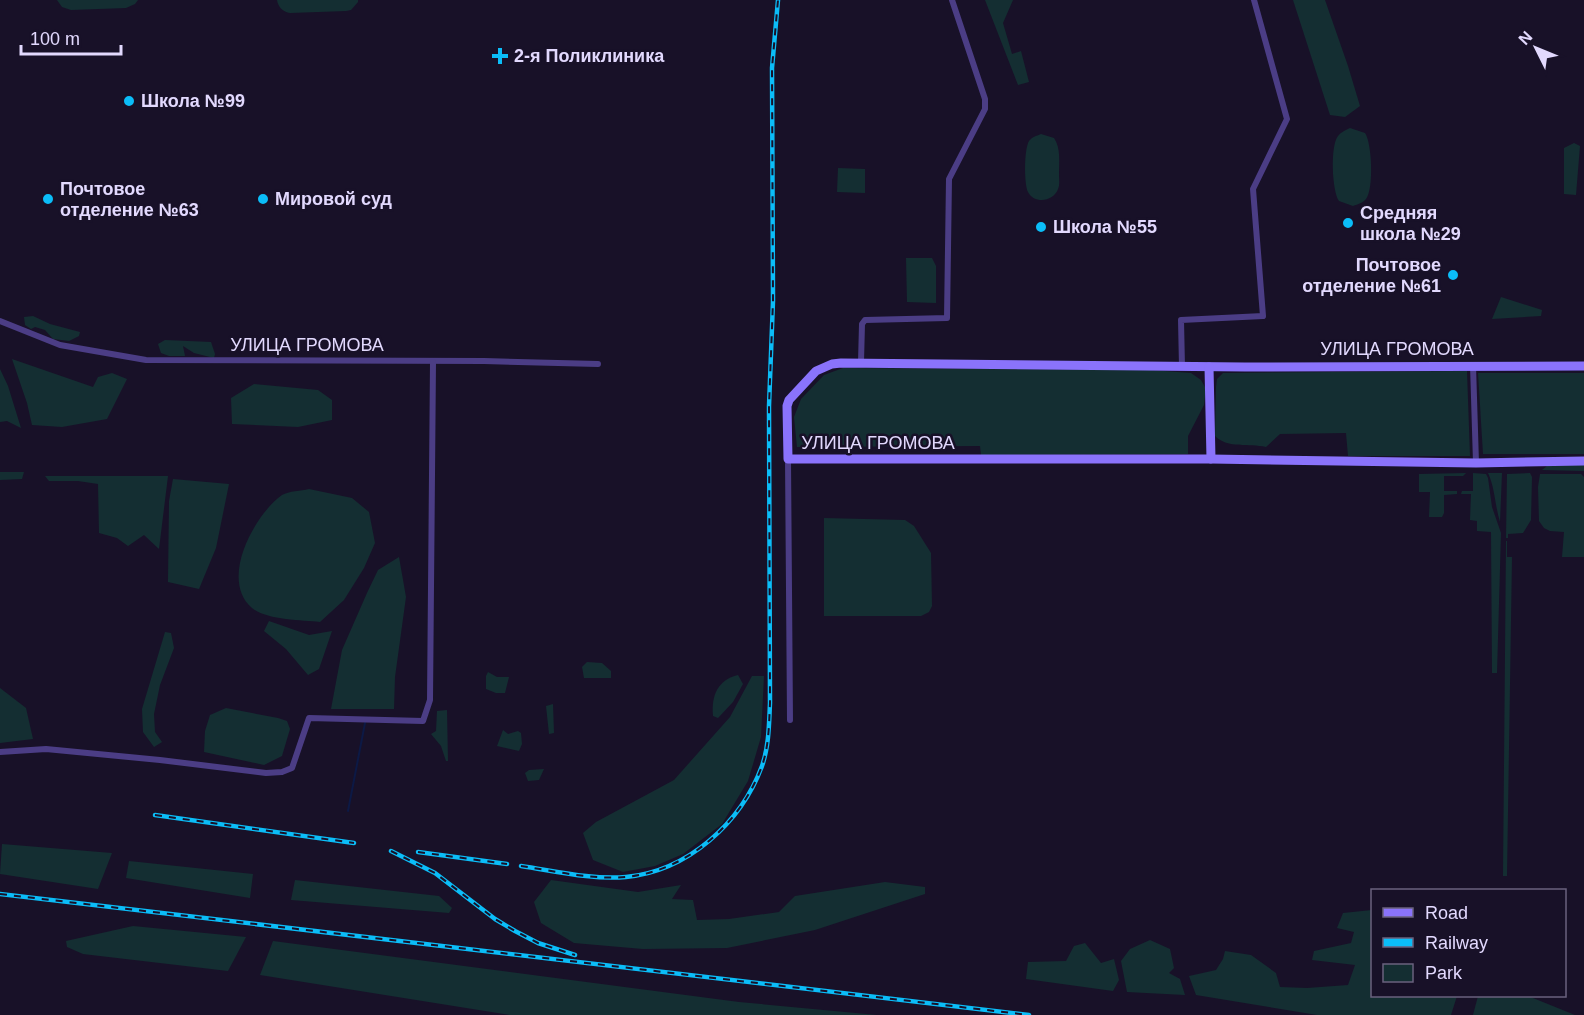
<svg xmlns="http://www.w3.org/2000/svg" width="1584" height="1015" viewBox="0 0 1584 1015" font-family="Arial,sans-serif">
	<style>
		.green { fill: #142e32 }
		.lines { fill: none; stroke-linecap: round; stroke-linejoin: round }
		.stream { stroke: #0c1945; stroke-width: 2 }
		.street { stroke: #4b3d85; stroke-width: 6 }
		.secondary { stroke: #8a73fb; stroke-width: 9 }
		.rail-casing { stroke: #0bbdf8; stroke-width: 4.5 }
		.rail { stroke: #181128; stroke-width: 2; stroke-dasharray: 7; stroke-linecap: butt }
		.poi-dot { fill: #0bbdf8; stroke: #181128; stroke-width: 2 }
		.labels { text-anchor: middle; stroke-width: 5; stroke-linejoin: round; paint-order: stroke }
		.poi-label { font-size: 18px; font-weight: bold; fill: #e2d9fe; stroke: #181128; text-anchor: start }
		.street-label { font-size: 18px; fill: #e2d9fe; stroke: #181128 }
	</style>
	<rect width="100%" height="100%" fill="#181128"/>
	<g class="green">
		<polygon points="57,0 138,0 135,4 126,8 71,10 62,7"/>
		<path d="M277 0H358V2L351 10 346 11 290 13C283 12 278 7 277 0Z"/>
		<polygon points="985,0 1013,0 1003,23 1012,54 1021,51 1029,82 1018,85"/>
		<polygon points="1293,0 1325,0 1348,66 1360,106 1345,117 1330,115"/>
		<path d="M1350 128 1365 133C1372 143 1374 189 1366 199 1363 203 1358 204 1353 206L1339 201C1332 191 1330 146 1338 136 1341 132 1346 130 1350 128Z"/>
		<path d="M1041 134 1054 138C1061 148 1059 162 1059 175 1059 179 1060 185 1058 189 1054 201 1035 205 1028 192 1024 184 1024 149 1029 141 1032 137 1036 136 1041 134Z"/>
		<polygon points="1574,143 1580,146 1576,195 1564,194 1564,148"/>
		<polygon points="838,168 865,169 865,193 837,192"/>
		<polygon points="906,258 932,258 936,266 936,303 907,302"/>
		<polygon points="1501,297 1542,310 1541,316 1492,319"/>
		<polygon points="33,316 50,324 80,332 79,336 69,341 53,339 45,330 35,327 31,329 25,325 24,317"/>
		<polygon points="165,340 211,342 215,354 214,358 194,353 183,346 185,356 169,356 161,353 158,344"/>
		<polygon points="12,359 93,387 98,377 112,373 127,379 107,419 62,427 32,425 27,403"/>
		<polygon points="843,368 1151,370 1191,373 1201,380 1206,389 1204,405 1188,436 1188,454 981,455 980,446 797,447 794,417 801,399 824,375"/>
		<polygon points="0,369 8,386 21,428 7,421 0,422"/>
		<path d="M1467 371 1470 456H1348L1346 433 1280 434 1266 447C1249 443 1228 449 1215 436L1216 387 1217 379 1223 373Z"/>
		<polygon points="1478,373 1584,373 1584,454 1483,454"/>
		<polygon points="254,384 318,390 332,400 332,420 298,427 232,424 231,398"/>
		<polygon points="1584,463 1584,471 1542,470 1547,466"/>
		<polygon points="0,472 24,472 22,479 0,480"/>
		<polygon points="1466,473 1463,476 1444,476 1444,491 1457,491 1457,494 1444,495 1444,513 1442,517 1429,517 1430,492 1419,492 1419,474"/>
		<polygon points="1473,473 1486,474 1488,478 1492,507 1501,533 1497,673 1492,673 1491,532 1477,531 1477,521 1470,520 1471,494 1461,494 1462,491 1473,491"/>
		<path d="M1488 473H1502L1500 522C1495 506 1495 488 1488 473Z"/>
		<polygon points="1530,473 1532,477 1531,520 1523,533 1508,534 1508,538 1506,538 1507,474"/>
		<polygon points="1540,474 1581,474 1584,477 1584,557 1562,557 1564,532 1550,531 1544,528 1539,521 1538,487"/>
		<polygon points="45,476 168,476 159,549 144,535 128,546 117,538 99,533 98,484 78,481 49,481"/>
		<polygon points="173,479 229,484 216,548 199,589 168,582 169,501"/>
		<path d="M309 489 352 498 369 512 375 543 364 568 344 600 320 622C301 620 266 620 252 608 219 580 254 515 282 495 289 491 301 491 309 489Z"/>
		<polygon points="824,518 905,520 914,526 931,553 932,606 929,612 921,616 824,616"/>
		<polygon points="1506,541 1507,541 1507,557 1512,557 1507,876 1503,876"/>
		<polygon points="399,557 406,597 395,677 394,709 331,709 342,650 367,593 378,570"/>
		<polygon points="269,621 309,635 332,631 319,669 308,675 286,649 264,631"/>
		<polygon points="165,632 171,633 174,648 160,685 154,714 155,732 162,742 154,747 143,732 142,709"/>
		<polygon points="587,662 602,663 611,671 611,678 584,678 582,667"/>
		<polygon points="488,672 497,677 509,677 505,693 496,693 486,689 486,676"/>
		<path d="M738 675 743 684 733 702 718 718 713 716C711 695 718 680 738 675Z"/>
		<polygon points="752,676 764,676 761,737 748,781 722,824 683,854 655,866 623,872 593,860 583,833 596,822 674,780 730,717"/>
		<polygon points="0,688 26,708 33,739 0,743"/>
		<polygon points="553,704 554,733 549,734 546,706"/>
		<polygon points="226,708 278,718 287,721 290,729 282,756 264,765 204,752 205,731 210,715"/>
		<polygon points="447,710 448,761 446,761 441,746 431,734 436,731 437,711"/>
		<polygon points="503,730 508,734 518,731 521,733 522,744 519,751 497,746"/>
		<polygon points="544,769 539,780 528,781 525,773 529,770"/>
		<polygon points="2,844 112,853 98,889 0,874"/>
		<polygon points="129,861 253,874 250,898 126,878"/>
		<polygon points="295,880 439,896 452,908 449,913 291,900"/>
		<polygon points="551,880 638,892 681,885 672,899 693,900 697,920 729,919 779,912 795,896 885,882 925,887 925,894 815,930 727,948 643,949 574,943 541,923 534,902"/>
		<polygon points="1372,910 1372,996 1457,996 1451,1015 1317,1015 1196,995 1189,976 1216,970 1223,959 1225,951 1251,955 1276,973 1280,987 1307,988 1348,985 1355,965 1312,960 1314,951 1351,943 1354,932 1337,928 1343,913"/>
		<polygon points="133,926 246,937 228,971 83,954 67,947 66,941"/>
		<polygon points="1150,940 1170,949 1174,968 1169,973 1180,979 1185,995 1127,992 1121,961 1130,949"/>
		<polygon points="273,941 739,1002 877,1015 510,1015 260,975"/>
		<polygon points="1085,943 1101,963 1114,959 1119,980 1113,991 1026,979 1028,962 1066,961 1074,946"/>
		<polygon points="1478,996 1528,996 1575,1015 1473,1015"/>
	</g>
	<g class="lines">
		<polyline class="stream" points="348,811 365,723"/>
		<g class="street">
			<polyline points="0,321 60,345 146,360 484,361 598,364"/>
			<polyline points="861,362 862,324 865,320 947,318 949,179 985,109 985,99 952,0"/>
			<polyline points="1473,365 1476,463"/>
			<polyline points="1182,367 1181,320 1263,316 1253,189 1287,119 1254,0"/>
			<polyline points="788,459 790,720"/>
			<polyline points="0,752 46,749 160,760 266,773 282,772 292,768 309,718 423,721 430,700 433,362"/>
		</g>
		<g class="secondary">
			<polyline points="1584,366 1245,367 841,363 832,364 816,371 789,400 787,406 788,459 1211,459 1476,463 1584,461"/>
			<polyline points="1209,367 1211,459"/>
		</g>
		<g class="rail-casing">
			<g id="rail">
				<polyline points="155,815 354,843"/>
				<polyline points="391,851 435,873 495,919 515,931 538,943 575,955"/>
				<polyline points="418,852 507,864"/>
				<path d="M521 866C555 871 592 880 626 877 688 871 741 823 762 766 769 746 769 724 770 703L769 406 773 301 772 68 778 0"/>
				<polyline points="0,894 1029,1015"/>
			</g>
		</g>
		<use href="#rail" class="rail"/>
	</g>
	<g class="poi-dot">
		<path d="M497 47h6v6h6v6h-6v6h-6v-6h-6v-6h6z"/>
		<circle cx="129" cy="101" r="6"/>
		<circle cx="48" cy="199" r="6"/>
		<circle cx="263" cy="199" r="6"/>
		<circle cx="1348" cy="223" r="6"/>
		<circle cx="1041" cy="227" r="6"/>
		<circle cx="1453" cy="275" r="6"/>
	</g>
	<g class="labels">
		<g class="poi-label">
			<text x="514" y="62">2-я Поликлиника</text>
			<text x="141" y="107">Школа №99</text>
			<text x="60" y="195">Почтовое<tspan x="60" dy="21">отделение №63</tspan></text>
			<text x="275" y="205">Мировой суд</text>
			<text x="1360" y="219">Средняя<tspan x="1360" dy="21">школа №29</tspan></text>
			<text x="1053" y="233">Школа №55</text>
			<text x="1441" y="271" text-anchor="end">Почтовое<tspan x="1441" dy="21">отделение №61</tspan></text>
		</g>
		<g class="street-label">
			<text x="307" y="351">УЛИЦА ГРОМОВА</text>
			<text x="1397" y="355">УЛИЦА ГРОМОВА</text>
			<text x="878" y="449">УЛИЦА ГРОМОВА</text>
		</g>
	</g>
	<rect x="1371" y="889" width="195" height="108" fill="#181128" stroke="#69617e" stroke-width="1.5"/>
	<rect x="1383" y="908" width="30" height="9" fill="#8a73fb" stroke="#69617e" stroke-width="1.5"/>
	<text x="1425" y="919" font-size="18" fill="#e2d9fe">Road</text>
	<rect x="1383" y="938" width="30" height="9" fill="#0bbdf8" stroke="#69617e" stroke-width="1.5"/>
	<text x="1425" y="949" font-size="18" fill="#e2d9fe">Railway</text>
	<rect x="1383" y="964" width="30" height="18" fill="#142e32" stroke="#69617e" stroke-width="1.5"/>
	<text x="1425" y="979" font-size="18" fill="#e2d9fe">Park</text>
	<g transform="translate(1536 48) rotate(313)" stroke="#181128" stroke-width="4.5" paint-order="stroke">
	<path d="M0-4.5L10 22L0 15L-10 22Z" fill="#e2d9fe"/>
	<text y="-9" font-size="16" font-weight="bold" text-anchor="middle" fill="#e2d9fe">N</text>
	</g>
	<path d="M21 45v9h100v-9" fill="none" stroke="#e2d9fe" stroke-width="3"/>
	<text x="30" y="45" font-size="18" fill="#e2d9fe" stroke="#181128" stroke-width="4.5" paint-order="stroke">100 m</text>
</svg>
